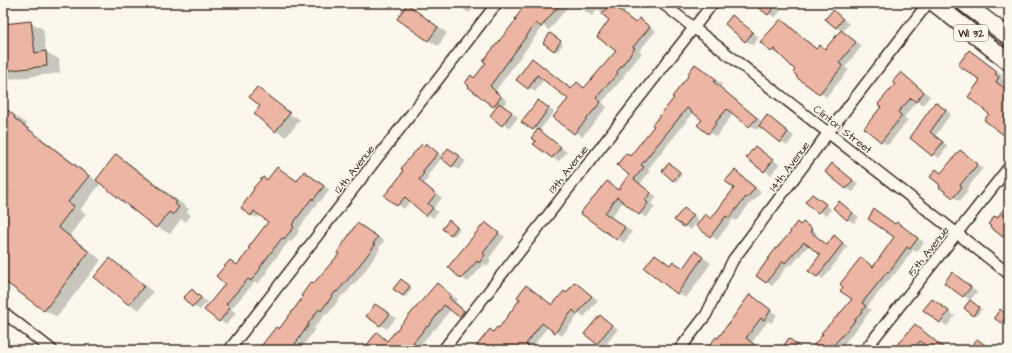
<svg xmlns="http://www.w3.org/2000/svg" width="1012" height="353" viewBox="0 0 1012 353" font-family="'Architects Daughter',sans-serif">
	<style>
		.shadow { fill: #0003 }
		.building { fill: #edb5a3; stroke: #3b2a1e }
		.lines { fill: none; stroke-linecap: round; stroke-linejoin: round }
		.street-casing { stroke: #3b2a1e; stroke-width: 13 }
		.primary-casing { stroke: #3b2a1e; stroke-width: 19 }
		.street { stroke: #fbf7ec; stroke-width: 10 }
		.primary { stroke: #fbf7ec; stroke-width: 16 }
		.labels { text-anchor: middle; stroke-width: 3; stroke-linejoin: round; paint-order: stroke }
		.shield { fill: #fbf7ec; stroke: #75685c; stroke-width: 1 }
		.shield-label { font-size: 10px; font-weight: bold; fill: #3b2a1e }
		.street-label { font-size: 11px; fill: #3b2a1e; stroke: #fbf7ec }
	</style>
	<rect width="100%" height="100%" fill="#fbf7ec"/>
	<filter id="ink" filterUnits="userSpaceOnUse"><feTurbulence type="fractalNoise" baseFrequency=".025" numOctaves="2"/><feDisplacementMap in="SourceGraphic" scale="8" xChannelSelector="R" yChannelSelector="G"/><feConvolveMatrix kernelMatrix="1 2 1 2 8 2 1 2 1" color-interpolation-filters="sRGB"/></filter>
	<g filter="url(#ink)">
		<g class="shadow">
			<polygon points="455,3 475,3 476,4 469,13"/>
			<polygon points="530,3 571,3 549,30 543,26 496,90 507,101 503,106 518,117 510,128 491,116 497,108 493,106 475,79"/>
			<polygon points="574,3 622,3 628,7 623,13 636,23 639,19 656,31 639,51 642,53 623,76 624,77 602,102 607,107 582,137 554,117 569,99 544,79 535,92 529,88 533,59 572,89 577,83 585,88 617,51 610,20 598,9 592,16"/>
			<polygon points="754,3 775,3 782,9 775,18"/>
			<polygon points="408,6 447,33 438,46 428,40"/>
			<polygon points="833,11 849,24 842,32 862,46 845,67 849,70 826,97 798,76 796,70 780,53 778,55 772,51 762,42 781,20 788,24 817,49 820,46 826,50 842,31 836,27"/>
			<polygon points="732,17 759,37 753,45 746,41 727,24"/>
			<polygon points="30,22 43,29 46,52 59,59 60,73 10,79 3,88 3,25"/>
			<polygon points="553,36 563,44 557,52 554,50"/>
			<polygon points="975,55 1003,75 1001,78 1005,81 1002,86 1009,91 1009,137 990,114"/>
			<polygon points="698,66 722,84 720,87 763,122 767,116 794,136 787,146 760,126 757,130 734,113 722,128 723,129 716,137 699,125 703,119 694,112 648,169 650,171 640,184 657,197 651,204 655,207 646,218 624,201 611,217 632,232 624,243 582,213 607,182 619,190 631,175 631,157 656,126"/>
			<polygon points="901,74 930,96 923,105 917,101 904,117 908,120 888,145 881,141 883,106 896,84"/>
			<polygon points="258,88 266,93 266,95 294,117 295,116 300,120 286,137 276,131 256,113 261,106"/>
			<polygon points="539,101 554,112 539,131 567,152 559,161 552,158 537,141 538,131 523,122"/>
			<polygon points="3,107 27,124 26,126 97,181 117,155 129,163 189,209 187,212 191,215 186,222 181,219 170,234 157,227 101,183 80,210 86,214 70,235 101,260 57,317 44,310 3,278 3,200 10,190 3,184"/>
			<polygon points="941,107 951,114 935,136 948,146 939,158 911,138"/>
			<polygon points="427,144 443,157 455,153 466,161 459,170 442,158 427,176 429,177 424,184 442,198 433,208 438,212 433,218 410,201 404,209 386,195"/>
			<polygon points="755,147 779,164 771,175 765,171"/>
			<polygon points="960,151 983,168 966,190 968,191 960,201 953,197 941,185 937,170 942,173"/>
			<polygon points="832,164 859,184 853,192 846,188"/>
			<polygon points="672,166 682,175 676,182 673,180"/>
			<polygon points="278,168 298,182 311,176 330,190 320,202 319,201 298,230 299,231 291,242 289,241 266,271 267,272 258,284 255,282 231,309 236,313 226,325 205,310 252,249 270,222 260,214 257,218 251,215 268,181"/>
			<polygon points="735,171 742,175 761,192 754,201 753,200 736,221 733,219 717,240 697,226 705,215 712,219 735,188"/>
			<polygon points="812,195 831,209 826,216 806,202"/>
			<polygon points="840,203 859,217 854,223 847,219"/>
			<polygon points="691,213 699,220 691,230 676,220"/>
			<polygon points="452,223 460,229 454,236 451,234"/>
			<polygon points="485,223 505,237 489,258 491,260 487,266 484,264 468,282 462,278"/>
			<polygon points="361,225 384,241 379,248 380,249 362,275 344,295 343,294 328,314 326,313 314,328 315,329 300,350 259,350 280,330 314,285 340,254"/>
			<polygon points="896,225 903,227 924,242 917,252 913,250 895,274 894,274 867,307 871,310 855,331 838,350 811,350 853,299 867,262 874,268 895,237"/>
			<polygon points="801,226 808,226 817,233 815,235 828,245 834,237 848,246 823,279 818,276 821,255 809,245 791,266 789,264 772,286 758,275"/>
			<polygon points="696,253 711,263 686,298 677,293 655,255 671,266 683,269"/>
			<polygon points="110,259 120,265 153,292 139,310 129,304"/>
			<polygon points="959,278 977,292 970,300 946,283"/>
			<polygon points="404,282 412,288 406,297 403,295"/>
			<polygon points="575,283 598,300 584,317 579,314 562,336 548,326 532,348 534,350 474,350 491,331 494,332 499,329 532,290 553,306 564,292 567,294"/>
			<polygon points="437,284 457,299 455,302 470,315 466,320 451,309 435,330 434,329 416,350 359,350 366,343 368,344 377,334 388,341"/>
			<polygon points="192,290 198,294 207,302 200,310 193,306 184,298"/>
			<polygon points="756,300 777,315 771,323 768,321 752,342 755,344 750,350 714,350 718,340"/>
			<polygon points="933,300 955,316 947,326 941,322"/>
			<polygon points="973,303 982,309 976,316 974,315"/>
			<polygon points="382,309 396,318 387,329 367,316"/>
			<polygon points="1000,311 1008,315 1009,314 1009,325 1008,326 1001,323"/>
			<polygon points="600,316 618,329 604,347 597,343"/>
			<polygon points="915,325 921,329 947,350 933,350 926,344 922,350 895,350"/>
			<polygon points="15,346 21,350 12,350"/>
		</g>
		<g class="building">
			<polygon points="526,3 561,3 541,27 536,23 490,86 501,97 493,107 468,87 469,86 465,83 471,75 474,78 486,63 483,61 516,20 515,19"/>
			<polygon points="611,3 635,23 639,18 650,27 633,47 635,48 617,72 618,73 596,98 601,102 574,134 553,117 568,99 537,75 528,89 516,80 532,58 571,89 577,82 584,88 616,51 597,37 609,20 602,14"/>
			<polygon points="752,3 777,3 768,15"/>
			<polygon points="407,4 438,27 428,41 397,19"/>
			<polygon points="833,10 843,19 836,28 825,19"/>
			<polygon points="732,15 753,32 745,42 725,24"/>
			<polygon points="781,19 816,49 820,45 825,49 841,30 856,42 839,63 843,66 819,94 796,77 797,76 793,72 795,70 774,49 771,52 760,42"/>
			<polygon points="31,21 35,53 46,51 47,66 3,71 3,24"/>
			<polygon points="550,33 561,41 554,51 543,43"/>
			<polygon points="969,50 997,71 995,74 999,77 996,82 1009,91 1009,139 984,120 989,114 968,97 980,80 958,65"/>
			<polygon points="695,64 716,79 714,82 757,118 749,127 727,109 715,123 716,124 708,134 697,125 702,120 687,108 641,165 644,167 634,179 651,193 645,200 648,203 639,215 617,197 605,213 625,227 617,240 580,213 607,181 618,190 629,175 617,165 626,153 630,156 654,126 652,125 674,98 672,97 689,75 690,74 688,73"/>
			<polygon points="901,72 924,92 916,102 911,98 898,112 902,116 881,142 864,128 881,107 878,104 895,84 892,82"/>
			<polygon points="257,87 290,113 275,132 254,114 260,106 249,97"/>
			<polygon points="538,100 549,108 533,130 521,122"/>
			<polygon points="935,102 946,110 930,132 943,142 932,156 910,138"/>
			<polygon points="499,103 512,112 502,126 490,116"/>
			<polygon points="3,106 15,116 14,118 89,176 68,202 74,206 58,227 89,252 44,311 3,280 3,198 9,190 3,186"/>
			<polygon points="767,115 788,132 780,143 759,126"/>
			<polygon points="538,129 561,147 552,158 533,144 536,141 531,138"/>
			<polygon points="426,143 438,153 422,172 424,173 419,180 436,194 428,204 433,208 426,216 405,197 397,206 384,196 401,175 403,170 401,169 404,164 422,144 424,146"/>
			<polygon points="755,146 773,160 764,172 746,158"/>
			<polygon points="448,148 460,156 452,167 441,158"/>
			<polygon points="960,150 978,164 960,185 962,187 953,198 939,187 940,185 930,177 936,169 941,173"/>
			<polygon points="116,154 177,202 175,204 179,207 173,215 169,212 156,228 96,180"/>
			<polygon points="669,163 680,172 673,181 662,171"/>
			<polygon points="832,163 853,180 846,189 825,172"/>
			<polygon points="277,167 297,181 304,171 324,186 313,200 312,198 292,225 294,227 284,239 282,238 260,267 261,268 251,281 248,279 226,304 230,308 219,322 204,310 225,284 216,276 230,260 237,265 250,249 248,248 268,222 254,211 251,216 241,208 254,189 253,188 263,177 267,180"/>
			<polygon points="735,170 755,188 747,198 746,197 729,218 726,216 710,237 696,226 705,214 711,219 734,188 725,181"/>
			<polygon points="812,194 826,204 818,213 805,202"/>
			<polygon points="839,201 853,213 847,220 833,208"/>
			<polygon points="1009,202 1009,240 1004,236 1003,237 990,227 991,226 988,224 995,216 997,218"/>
			<polygon points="684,208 694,215 684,227 674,220"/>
			<polygon points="874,209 895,224 897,222 918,238 910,249 907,247 889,272 888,271 862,303 866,306 849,328 829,350 810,350 823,334 821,333 836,317 837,317 852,299 840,291 843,287 840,284 861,257 873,267 894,237 868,219"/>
			<polygon points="449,220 457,227 451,235 442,229"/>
			<polygon points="485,222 499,233 483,253 485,255 479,263 477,261 461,279 448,267"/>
			<polygon points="797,222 800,225 803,222 812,229 810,231 827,245 834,235 843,243 817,277 808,271 820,255 804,242 785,263 783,261 766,283 756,276 773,252 791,232 790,231"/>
			<polygon points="357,223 378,237 373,244 375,245 355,271 337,292 336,291 321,311 319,309 308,324 309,324 291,350 258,350 276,327 279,329 303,297 301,296 311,282 313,284 339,254 337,253"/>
			<polygon points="695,251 703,257 677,294 644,268 655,254 670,265 673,261 683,268"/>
			<polygon points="110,258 144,286 129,305 94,277"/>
			<polygon points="952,272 971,287 963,297 944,283"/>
			<polygon points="401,279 410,286 403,296 393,289"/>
			<polygon points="575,282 592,296 577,314 573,310 555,333 542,323 526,344 534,350 473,350 490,329 493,332 497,327 499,328 520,299 517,297 526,285 552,305 564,291 566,293"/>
			<polygon points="437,283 451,295 449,298 464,311 459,317 444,305 428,327 427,326 407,350 363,350 377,332 387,341"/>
			<polygon points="192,289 201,298 192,307 183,298"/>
			<polygon points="750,294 771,310 764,320 761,318 746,338 761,350 706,350 716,337 718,338"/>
			<polygon points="932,299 949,311 940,323 923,310"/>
			<polygon points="970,300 979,307 973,316 964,308"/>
			<polygon points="375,304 390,314 380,326 366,316"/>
			<polygon points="1000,309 1007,315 1001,323 994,318"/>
			<polygon points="600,315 612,325 597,344 584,334"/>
			<polygon points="915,324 946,350 931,350 920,341 912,350 893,350"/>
			<polygon points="789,338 803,350 789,350 784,345"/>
			<polygon points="977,339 992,350 969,350"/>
		</g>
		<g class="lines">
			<g class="street-casing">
				<g id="street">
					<polyline points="662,3 1009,274"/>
					<polyline points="3,312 52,350"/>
					<polyline points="229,350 497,3"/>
					<polyline points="443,350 713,3"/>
					<polyline points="679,350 706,315 733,260 828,133 928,3"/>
					<polyline points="865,350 1009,167"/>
				</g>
			</g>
			<g class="primary-casing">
				<g id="primary">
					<polyline points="934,3 1009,62"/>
					<polyline points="964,3 1009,37"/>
				</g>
			</g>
			<use href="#street" class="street"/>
			<use href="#primary" class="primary"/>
		</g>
	</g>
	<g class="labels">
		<rect class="shield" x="954" y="25" width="34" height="16" rx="3"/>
		<g class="shield-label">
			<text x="971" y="37">WI 32</text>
		</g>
		<g class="street-label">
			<text transform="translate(843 129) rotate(38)" y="4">Clinton Street</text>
			<text transform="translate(789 166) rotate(-53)" y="4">14th Avenue</text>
			<text transform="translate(354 169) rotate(-52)" y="4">12th Avenue</text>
			<text transform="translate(568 169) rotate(-52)" y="4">13th Avenue</text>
			<text transform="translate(928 251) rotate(-52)" y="4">15th Avenue</text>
		</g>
	</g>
	<rect width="1012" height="353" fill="none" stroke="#fbf7ec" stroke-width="16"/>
	<rect x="8" y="8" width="996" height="337" fill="none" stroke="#3b2a1e" stroke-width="1.5" filter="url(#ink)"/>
</svg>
